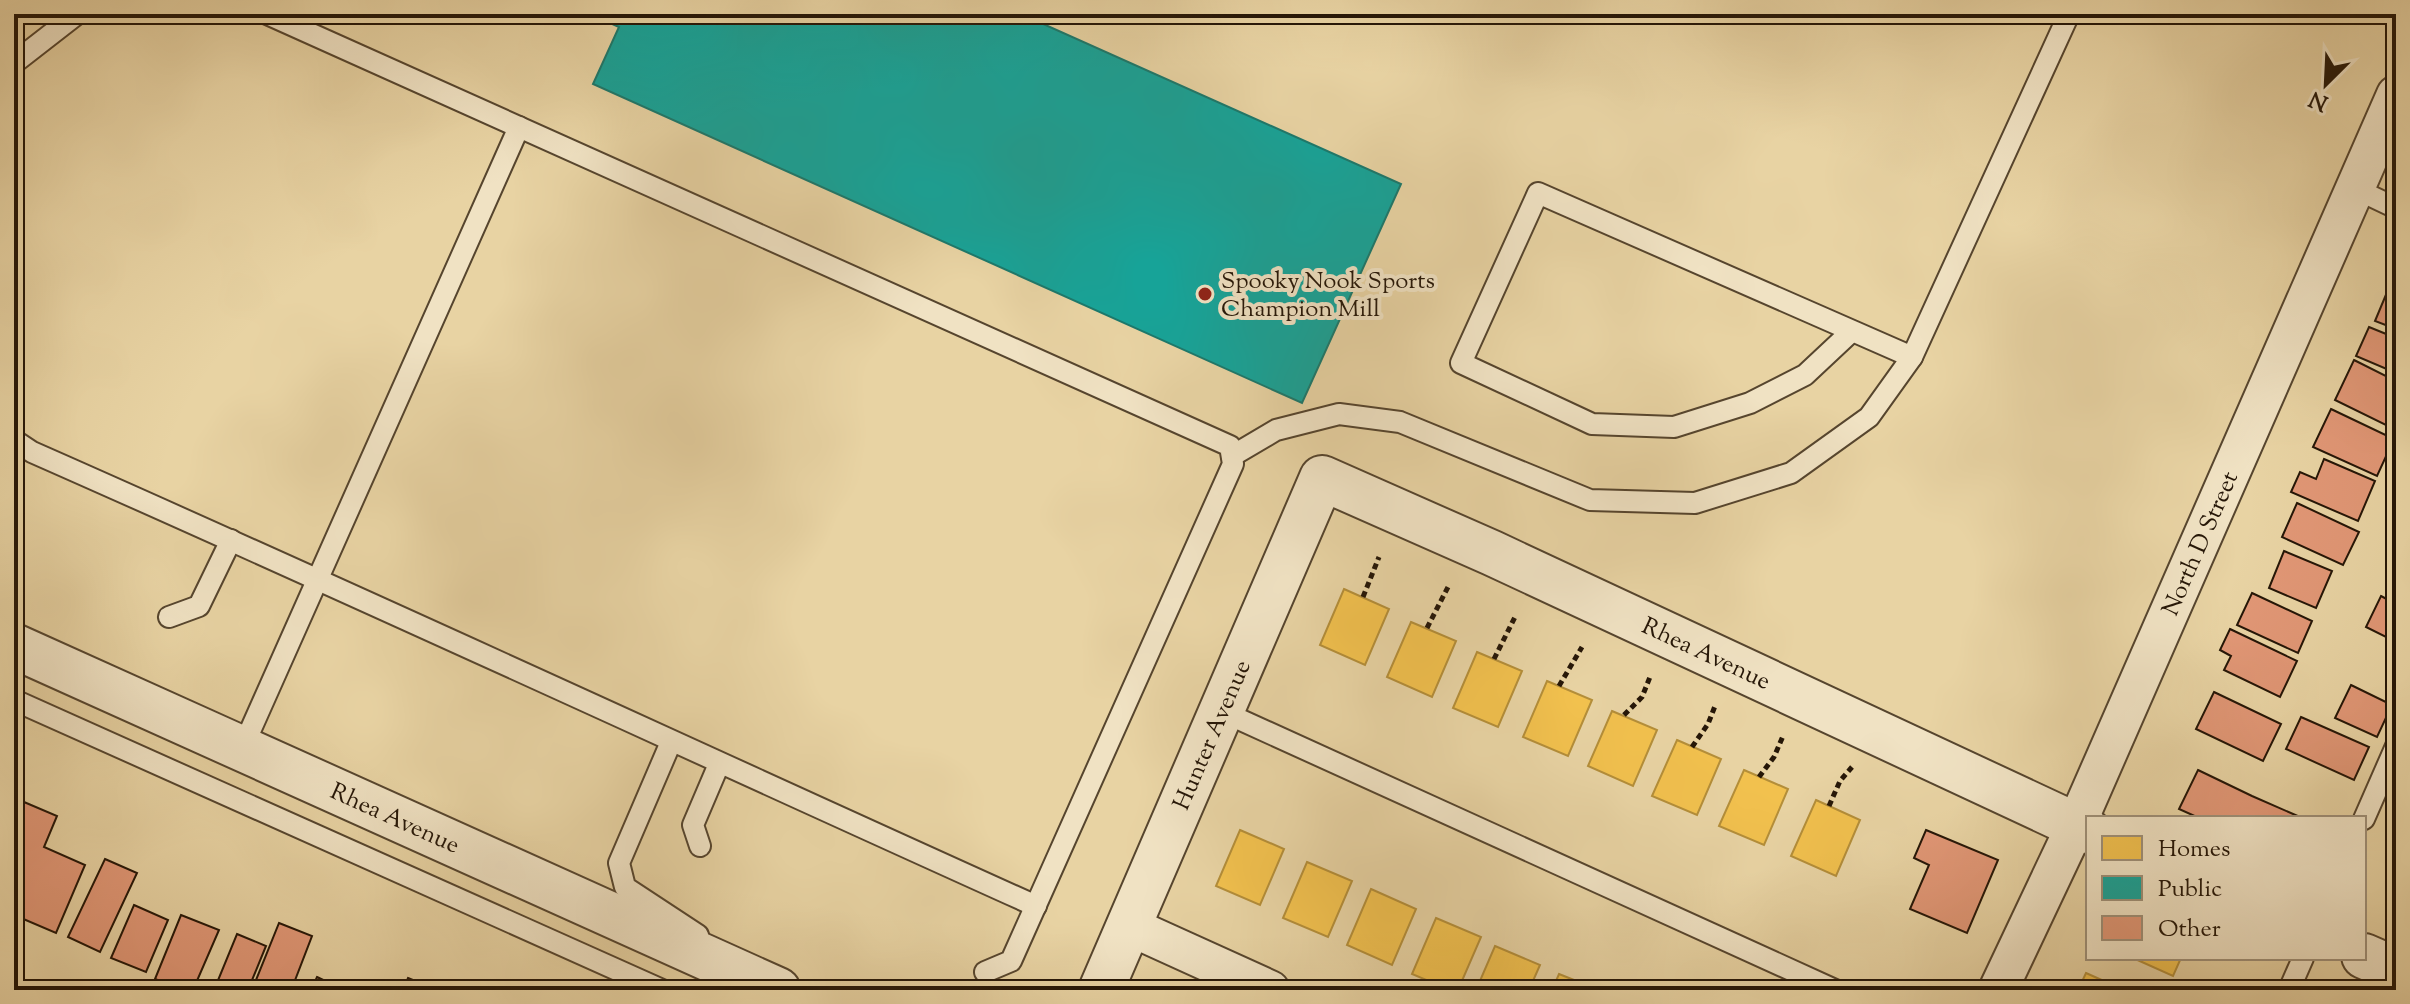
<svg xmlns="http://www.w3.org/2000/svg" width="2410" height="1004" viewBox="0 0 2410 1004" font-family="'Sorts Mill Goudy',serif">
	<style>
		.homes { fill: #f2c14e; stroke: #b48e39; stroke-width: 2 }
		.public { fill: #17a398; stroke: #1b796c; stroke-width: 2 }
		.building { fill: #e19776; stroke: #251607; stroke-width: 2 }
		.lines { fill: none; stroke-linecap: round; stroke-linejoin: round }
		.service-casing { stroke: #56452e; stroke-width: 24 }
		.minor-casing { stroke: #56452e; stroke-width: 42 }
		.tertiary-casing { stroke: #56452e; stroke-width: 48 }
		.path { stroke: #251607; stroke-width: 5; stroke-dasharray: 6 4; stroke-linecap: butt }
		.service { stroke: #f0e2c3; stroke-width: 20 }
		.minor { stroke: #f0e2c3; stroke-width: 38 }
		.tertiary { stroke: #f0e2c3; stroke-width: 44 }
		.poi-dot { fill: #8f2418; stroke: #f0e2c3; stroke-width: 3 }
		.labels { text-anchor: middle; stroke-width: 8; stroke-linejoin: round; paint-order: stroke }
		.poi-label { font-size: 24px; fill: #251607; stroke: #f0e2c3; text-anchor: start }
		.street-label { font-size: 24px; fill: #251607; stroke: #f0e2c3 }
	</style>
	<rect width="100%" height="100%" fill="#e8d3a3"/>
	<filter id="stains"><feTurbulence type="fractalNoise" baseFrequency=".0025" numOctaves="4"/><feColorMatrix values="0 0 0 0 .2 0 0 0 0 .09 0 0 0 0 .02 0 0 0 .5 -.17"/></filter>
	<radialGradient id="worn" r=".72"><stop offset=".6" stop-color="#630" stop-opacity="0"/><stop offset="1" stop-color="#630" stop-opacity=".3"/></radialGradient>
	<g class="homes">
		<polygon points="1344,589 1389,609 1365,665 1320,645"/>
		<polygon points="1411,622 1456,641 1432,697 1387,677"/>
		<polygon points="1477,652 1522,671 1498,727 1453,708"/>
		<polygon points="1547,681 1592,700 1568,756 1523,737"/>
		<polygon points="1612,711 1657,730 1633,786 1588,766"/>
		<polygon points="1677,740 1721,759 1697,815 1652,796"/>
		<polygon points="1744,770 1788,789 1764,845 1719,826"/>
		<polygon points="1816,800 1860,820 1836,876 1791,856"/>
		<polygon points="1240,830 1284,849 1260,905 1216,886"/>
		<polygon points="1307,862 1352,881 1328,937 1283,918"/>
		<polygon points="1371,889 1416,909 1392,965 1347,945"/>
		<polygon points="1436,918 1481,937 1458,990 1450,990 1412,974"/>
		<polygon points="1495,946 1540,965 1529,990 1476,990"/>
		<polygon points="2133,958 2181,958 2173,976"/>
		<polygon points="2086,973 2124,990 2078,990"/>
		<polygon points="1559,974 1584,984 1597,990 1552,990"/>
	</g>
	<polygon class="public" points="590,14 1021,14 1401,184 1302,403 593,84 619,27"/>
	<g class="building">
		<polygon points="2390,285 2396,287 2396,329 2375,321"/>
		<polygon points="2369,327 2396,338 2396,373 2356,356"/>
		<polygon points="2354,360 2396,381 2396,430 2335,400"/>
		<polygon points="2331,409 2394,439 2377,476 2313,447"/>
		<polygon points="2324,459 2375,481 2358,521 2291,492 2300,472 2316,479"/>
		<polygon points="2297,503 2359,532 2343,565 2282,537"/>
		<polygon points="2284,551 2332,571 2316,608 2269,588"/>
		<polygon points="2252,593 2312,621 2298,653 2237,625"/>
		<polygon points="2381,596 2396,604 2396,642 2366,627"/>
		<polygon points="2230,629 2297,661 2280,697 2224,670 2231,656 2220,650"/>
		<polygon points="2351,685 2392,705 2377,737 2335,718"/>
		<polygon points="2214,692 2281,724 2263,761 2196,729"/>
		<polygon points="2301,717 2369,747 2354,780 2286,749"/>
		<polygon points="2198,770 2252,796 2300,817 2199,818 2179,809"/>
		<polygon points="24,802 57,816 44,847 85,865 56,933 14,915 14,826"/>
		<polygon points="1926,830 1998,860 1967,933 1910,909 1929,865 1914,858"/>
		<polygon points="105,859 137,873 100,952 68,937"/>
		<polygon points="134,905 168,920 146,972 111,958"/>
		<polygon points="181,915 219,930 193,990 183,990 155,979"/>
		<polygon points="279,923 312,936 294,983 299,985 297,990 252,990"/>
		<polygon points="237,934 266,946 248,990 214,990"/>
		<polygon points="317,977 344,990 311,990"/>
		<polygon points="408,978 437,990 403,990"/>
	</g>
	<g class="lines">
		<g class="service-casing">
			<g id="service">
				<polyline points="267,14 1230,446 1233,464 1011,961 985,972"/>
				<polyline points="14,63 77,14"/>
				<polyline points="2354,188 2396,208"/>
				<polyline points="1852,331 1805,375 1750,403 1674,427 1592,424 1461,363 1538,193 1912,357"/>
				<path d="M14 440 32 452C368 600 701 755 1036 906"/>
				<polyline points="1232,456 1276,430 1339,414 1400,422 1590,500 1695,503 1791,473 1869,417 1912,357 2069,14"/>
				<polyline points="169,617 199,606 231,540"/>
				<polyline points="14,700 662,990"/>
				<polyline points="1221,711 1835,990"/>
				<polyline points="671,742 619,863 625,887 698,935"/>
				<polyline points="242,749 519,127"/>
				<polyline points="2364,819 2396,746"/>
				<polyline points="700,846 693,825 719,764"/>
				<polyline points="2289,990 2303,958"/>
			</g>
		</g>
		<g class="minor-casing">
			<g id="minor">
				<polyline points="1129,926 1270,990"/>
				<path id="s1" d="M1998 990 2076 825 2396 95"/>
			</g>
		</g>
		<g class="tertiary-casing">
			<g id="tertiary">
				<path id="s2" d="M14 646 778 990"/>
				<polyline points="2364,956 2396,970"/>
				<path id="s3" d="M1101 990 1322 478 1492 553 2088 831"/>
			</g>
		</g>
		<g class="path">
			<polyline points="1363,597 1379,557"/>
			<polyline points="1427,628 1448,587"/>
			<polyline points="1494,659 1515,617"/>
			<polyline points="1559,686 1582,647"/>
			<polyline points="1624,715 1642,697 1650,677"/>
			<polyline points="1692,747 1708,724 1715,706"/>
			<polyline points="1759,777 1774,757 1783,736"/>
			<polyline points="1829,806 1840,781 1852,767"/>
		</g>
		<use href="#service" class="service"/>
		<use href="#minor" class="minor"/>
		<use href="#tertiary" class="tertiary"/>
	</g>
	<circle class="poi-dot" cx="1205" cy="294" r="8"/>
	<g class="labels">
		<g class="poi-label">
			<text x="1221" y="288">Spooky Nook Sports<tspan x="1221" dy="28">Champion Mill</tspan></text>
		</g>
		<g class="street-label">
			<text dy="8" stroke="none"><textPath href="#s1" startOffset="490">North D Street</textPath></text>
			<text dy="8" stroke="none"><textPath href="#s3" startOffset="980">Rhea Avenue</textPath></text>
			<text dy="8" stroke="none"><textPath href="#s3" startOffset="278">Hunter Avenue</textPath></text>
			<text dy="8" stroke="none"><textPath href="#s2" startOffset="418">Rhea Avenue</textPath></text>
		</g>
	</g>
	<rect width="2410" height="1004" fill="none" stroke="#e8d3a3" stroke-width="48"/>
	<rect x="16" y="16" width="2378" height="972" fill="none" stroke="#251607" stroke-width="4"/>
	<rect x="24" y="24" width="2362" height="956" fill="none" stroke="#251607" stroke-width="2"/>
	<rect x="2086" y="816" width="280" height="144" fill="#f0e2c3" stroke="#9f9078" stroke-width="2"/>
	<rect x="2102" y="836" width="40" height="24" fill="#f2c14e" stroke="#9f9078" stroke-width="2"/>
	<text x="2158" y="856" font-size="24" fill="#251607">Homes</text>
	<rect x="2102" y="876" width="40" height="24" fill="#17a398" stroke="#9f9078" stroke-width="2"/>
	<text x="2158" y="896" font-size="24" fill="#251607">Public</text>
	<rect x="2102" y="916" width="40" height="24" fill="#e19776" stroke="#9f9078" stroke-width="2"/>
	<text x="2158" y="936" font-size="24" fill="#251607">Other</text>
	<g transform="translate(2326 84) rotate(204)" stroke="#f0e2c3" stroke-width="6" paint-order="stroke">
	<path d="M0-6L14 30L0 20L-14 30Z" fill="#251607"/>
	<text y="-12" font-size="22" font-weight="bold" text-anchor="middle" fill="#251607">N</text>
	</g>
	<rect width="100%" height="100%" filter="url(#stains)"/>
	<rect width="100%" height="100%" fill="url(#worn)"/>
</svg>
